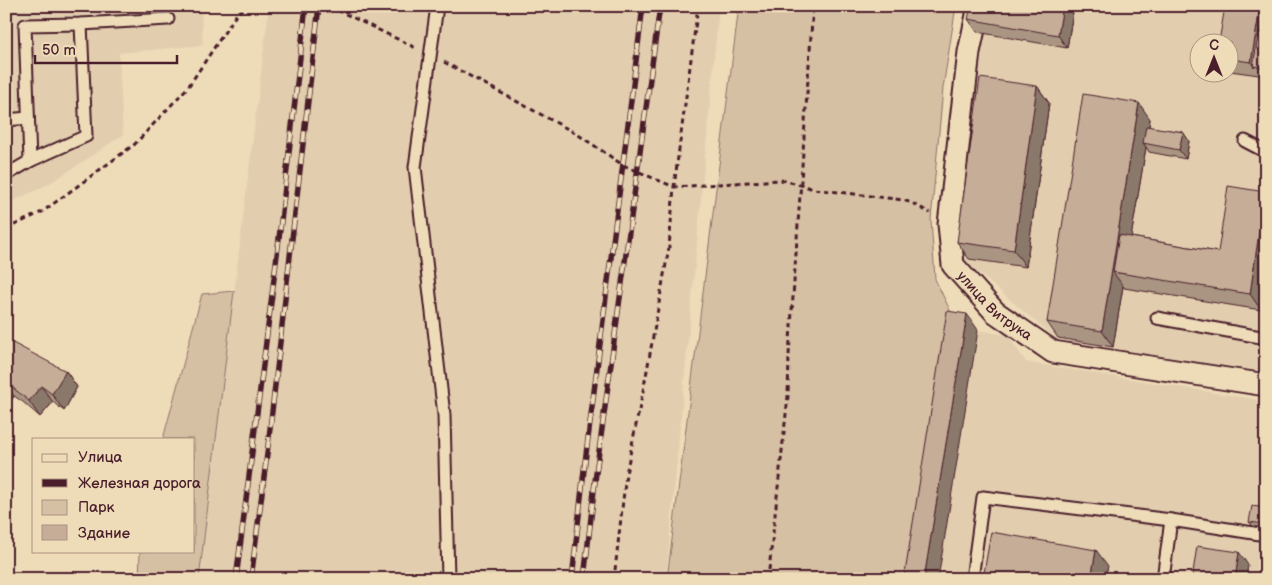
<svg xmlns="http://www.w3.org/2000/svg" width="1272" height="585" viewBox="0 0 1272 585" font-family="'Balsamiq Sans',sans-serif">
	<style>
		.built { fill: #e2ceaf; fill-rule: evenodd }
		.green { fill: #d6c0a4; stroke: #907068 }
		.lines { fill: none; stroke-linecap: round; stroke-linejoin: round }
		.lane-casing { stroke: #4a1f2b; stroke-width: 15 }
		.street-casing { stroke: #4a1f2b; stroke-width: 25 }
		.path { stroke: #4a1f2b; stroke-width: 3; stroke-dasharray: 5 4; stroke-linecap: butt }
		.lane { stroke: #eedcb9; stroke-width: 11 }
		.street { stroke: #eedcb9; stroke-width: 21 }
		.rail-casing { stroke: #4a1f2b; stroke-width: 5.5 }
		.rail { stroke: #eedcb9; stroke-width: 4; stroke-dasharray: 11; stroke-linecap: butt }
		.wall { fill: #a99582; stroke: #4a1f2b }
		.shaded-wall { fill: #8a796a; stroke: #4a1f2b }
		.building { fill: #c5ad97; stroke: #4a1f2b }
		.labels { text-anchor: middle; stroke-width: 4.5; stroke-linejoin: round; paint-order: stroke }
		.street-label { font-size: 14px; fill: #4a1f2b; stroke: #eedcb9 }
	</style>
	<rect width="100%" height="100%" fill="#eedcb9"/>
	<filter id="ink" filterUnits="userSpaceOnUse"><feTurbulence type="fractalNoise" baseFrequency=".02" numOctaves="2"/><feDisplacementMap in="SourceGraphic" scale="10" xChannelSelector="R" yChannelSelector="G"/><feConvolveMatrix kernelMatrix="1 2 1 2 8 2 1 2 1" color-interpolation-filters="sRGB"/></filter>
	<g filter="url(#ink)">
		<g class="built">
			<polygon points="6,6 201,6 203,45 119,53 123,135 49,184 6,205"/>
			<polygon points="269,6 719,6 666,579 199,579"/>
			<path d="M982 6H1266V372L1062 344 961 258 977 32ZM1200 42H1230V72H1200Z"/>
			<polygon points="958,327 1008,335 1026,362 1266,401 1266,539 1261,579 918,579"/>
		</g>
		<g class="green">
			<polygon points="739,6 956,6 943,88 931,220 935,279 958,327 918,579 667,579"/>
			<polygon points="234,291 199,579 139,579 140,551 194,551 194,439 163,439 202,294"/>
		</g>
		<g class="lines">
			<g class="lane-casing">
				<g id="lane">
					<polyline points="437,6 415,167 444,415 448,579"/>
					<polyline points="6,120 28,118"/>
					<polyline points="1245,141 1266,152"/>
					<polyline points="30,161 25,25 81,24 168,19"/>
					<polyline points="6,175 30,161 86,136 81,24"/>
					<polyline points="1157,318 1266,338"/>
					<polyline points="972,579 983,497 1171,520 1266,535"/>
					<polyline points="1163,579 1171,520"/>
				</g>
			</g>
			<g class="street-casing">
				<g id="street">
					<path id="s1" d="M979 6 969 52 949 224 953 265 995 312 1053 352 1266 385"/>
				</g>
			</g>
			<g class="path">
				<polyline points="329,6 416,48"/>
				<polyline points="444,62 577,134 623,165 674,187 780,180 787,181 814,189 903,200 912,203 930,213"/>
				<polyline points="6,229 42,212 135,144 188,87 238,12 249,6"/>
				<polyline points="614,579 626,474 646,376 669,247 674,187 698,6"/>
				<polyline points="768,579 788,396 789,355 813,6"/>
			</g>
			<use href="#lane" class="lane"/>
			<use href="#street" class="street"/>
			<g class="rail-casing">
				<g id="rail">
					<polyline points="236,579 278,247 306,6"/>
					<polyline points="251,579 268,446 319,6"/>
					<polyline points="572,579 584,470 643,6"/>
					<polyline points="584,579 596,473 660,6"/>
				</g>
			</g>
			<use href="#rail" class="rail"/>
		</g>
		<g class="wall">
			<polygon points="1074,6 1067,48 977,32 968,19"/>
			<polygon points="1260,8 1266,17 1266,80 1262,79 1259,75 1230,71 1230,42"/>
			<polygon points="1037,86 1049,103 1026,267 969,259 957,242"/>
			<polygon points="1150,119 1149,127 1183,132 1189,141 1186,159 1149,152 1146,147 1131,237 1218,252 1265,192 1266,193 1266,278 1261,310 1124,288 1123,286 1113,347 1058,338 1047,322"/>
			<polygon points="6,344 66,371 77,387 64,411 53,402 40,417 23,402 14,396 6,408"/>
			<polygon points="1266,508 1266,529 1253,526 1249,522"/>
		</g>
		<g class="shaded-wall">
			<polygon points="1063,6 1074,6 1067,48 1058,35"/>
			<polygon points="1260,8 1266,17 1266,41 1254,67 1251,62"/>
			<polygon points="1037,86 1049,103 1026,267 1014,250"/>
			<polygon points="1139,103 1150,119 1146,144 1143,143 1146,147 1125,274 1113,272 1123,286 1113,347 1102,331"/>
			<polygon points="1183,132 1189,141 1186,159 1179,150"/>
			<polygon points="1265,192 1266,193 1266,278 1261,310 1250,294"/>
			<polygon points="967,314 978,330 938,579 924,579"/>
			<polygon points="66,371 77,387 64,411 52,394"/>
			<polygon points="6,385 14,396 6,408"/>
			<polygon points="41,386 53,402 40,417 29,401"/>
			<polygon points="1266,514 1266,527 1264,524"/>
			<polygon points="1096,550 1108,566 1105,579 1091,579"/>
			<polygon points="1239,552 1248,565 1246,579 1235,579"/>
		</g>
		<g class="building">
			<polygon points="971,6 1063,6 1058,35 968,19"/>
			<polygon points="1225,6 1248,6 1260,8 1251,62 1230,59 1230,42 1219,42"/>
			<polygon points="1259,32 1266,34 1266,68 1253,66"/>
			<polygon points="980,78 1037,86 1014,250 957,242"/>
			<polygon points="1083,94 1139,103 1102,331 1047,322"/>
			<polygon points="1146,126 1183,132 1179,150 1143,143"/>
			<polygon points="1228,186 1265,192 1250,294 1113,272 1119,235 1218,252"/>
			<polygon points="947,311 967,314 924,579 904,579"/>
			<polygon points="9,341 66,371 52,394 41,386 29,401 6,382 6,344"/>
			<polygon points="1252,506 1266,508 1266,514 1264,524 1249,522"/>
			<polygon points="991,532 1096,550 1091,579 983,579"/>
			<polygon points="1197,546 1239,552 1235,579 1192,579"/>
		</g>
	</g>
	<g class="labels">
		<g class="street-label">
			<text dy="5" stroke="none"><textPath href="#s1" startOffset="320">улица Витрука</textPath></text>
		</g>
	</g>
	<rect width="1272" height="585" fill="none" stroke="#eedcb9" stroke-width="25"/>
	<rect x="12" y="12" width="1247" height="560" fill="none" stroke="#4a1f2b" stroke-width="2" filter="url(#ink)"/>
	<rect x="32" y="438" width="162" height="115" fill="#eedcb9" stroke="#ac9080"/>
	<rect x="42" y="454" width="25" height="8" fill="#eedcb9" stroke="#ac9080"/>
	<text x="78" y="462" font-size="15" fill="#4a1f2b">Улица</text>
	<rect x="42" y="479" width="25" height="8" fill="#4a1f2b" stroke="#ac9080"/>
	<text x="78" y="488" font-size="15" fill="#4a1f2b">Железная дорога</text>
	<rect x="42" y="500" width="25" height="15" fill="#d6c0a4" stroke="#ac9080"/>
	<text x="78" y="512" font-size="15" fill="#4a1f2b">Парк</text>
	<rect x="42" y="525" width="25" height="15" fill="#c5ad97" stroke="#ac9080"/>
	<text x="78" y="538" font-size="15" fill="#4a1f2b">Здание</text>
	<g transform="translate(1214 58)"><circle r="24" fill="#eedcb9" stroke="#ac9080"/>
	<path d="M0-4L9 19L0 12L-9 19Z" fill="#4a1f2b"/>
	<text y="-8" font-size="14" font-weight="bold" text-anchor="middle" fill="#4a1f2b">С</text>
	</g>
	<path d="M35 55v8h142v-8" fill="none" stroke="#4a1f2b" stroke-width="2.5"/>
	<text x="42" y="55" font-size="15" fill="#4a1f2b" stroke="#eedcb9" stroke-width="4" paint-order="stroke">50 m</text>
</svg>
